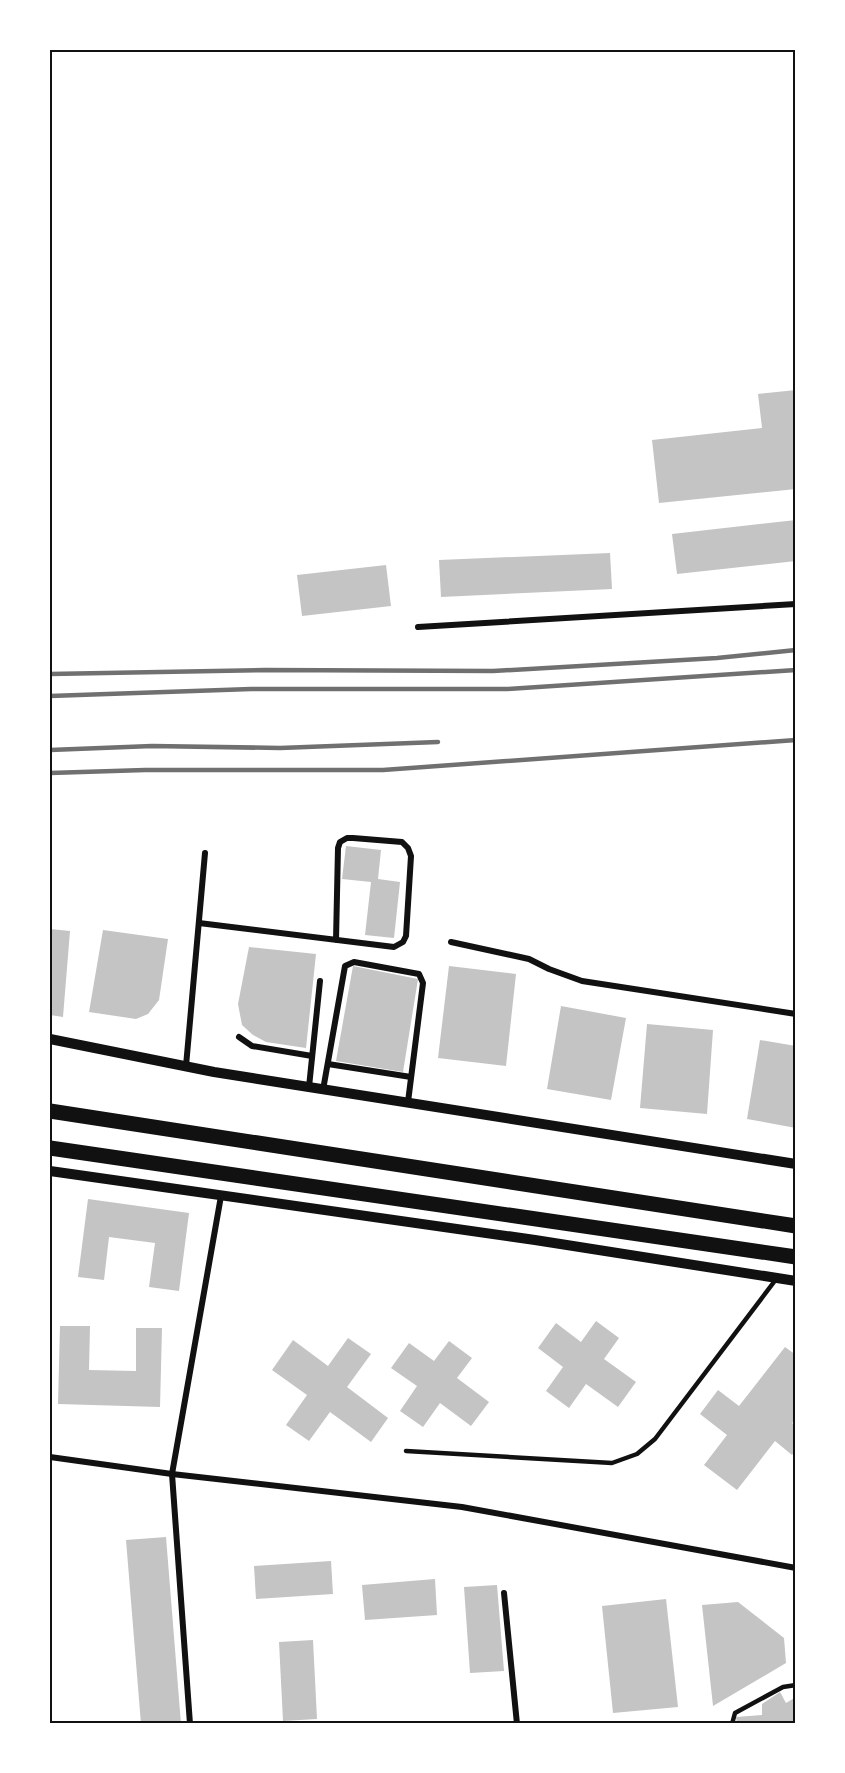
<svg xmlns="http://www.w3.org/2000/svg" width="845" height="1773" viewBox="0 0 845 1773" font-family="'Archivo Narrow',sans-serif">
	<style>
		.building { fill: #c4c4c4 }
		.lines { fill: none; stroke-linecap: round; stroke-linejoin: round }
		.service { stroke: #111; stroke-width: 4.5 }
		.minor { stroke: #111; stroke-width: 6 }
		.tertiary { stroke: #111; stroke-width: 10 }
		.primary { stroke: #111; stroke-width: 15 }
		.rail { stroke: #707070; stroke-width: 4.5 }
		.neatline { fill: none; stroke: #111; stroke-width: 2 }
	</style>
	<rect width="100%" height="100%" fill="#fff"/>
	<g class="building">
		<polygon points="796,390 796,489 659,503 652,440 762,428 758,394"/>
		<polygon points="796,520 796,561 677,574 672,534"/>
		<polygon points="610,553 612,589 441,597 439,560"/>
		<polygon points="386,565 391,606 302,616 297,575"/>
		<polygon points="346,846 381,850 378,879 400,882 394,938 365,935 371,882 342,879"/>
		<polygon points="50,929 70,931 63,1017 50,1015"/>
		<polygon points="103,930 168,939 159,1000 148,1014 136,1019 89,1012"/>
		<polygon points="249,947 316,954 306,1048 266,1042 253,1035 242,1025 238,1004"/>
		<polygon points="353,966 418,979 403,1072 336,1061"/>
		<polygon points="449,966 516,974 506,1066 438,1058"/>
		<polygon points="561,1006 626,1018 611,1100 547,1089"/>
		<polygon points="647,1024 713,1030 707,1114 640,1108"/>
		<polygon points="760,1040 796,1046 796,1128 747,1119"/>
		<polygon points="88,1199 189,1213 179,1291 149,1287 155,1243 109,1237 104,1280 78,1277"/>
		<polygon points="596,1321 619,1338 604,1359 636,1382 618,1407 586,1384 569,1408 546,1391 563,1367 538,1348 556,1323 581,1342"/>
		<polygon points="60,1326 90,1326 89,1370 136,1371 136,1328 162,1328 160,1407 58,1404"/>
		<polygon points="348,1338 371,1354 347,1387 388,1418 371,1442 330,1412 309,1441 286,1425 307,1395 272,1370 293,1340 328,1366"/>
		<polygon points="449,1341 472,1358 457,1378 489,1402 471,1426 440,1403 423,1427 400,1411 417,1386 391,1368 409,1343 434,1361"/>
		<polygon points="785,1347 796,1355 796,1419 792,1423 796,1426 796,1450 792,1455 775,1441 737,1490 704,1465 727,1435 700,1414 718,1390 739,1406"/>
		<polygon points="166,1537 181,1724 141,1724 126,1540"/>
		<polygon points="331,1561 333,1594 256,1599 254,1566"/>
		<polygon points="435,1579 437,1615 365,1620 362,1585"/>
		<polygon points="497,1585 504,1671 470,1673 464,1587"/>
		<polygon points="666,1599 678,1707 613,1713 602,1606"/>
		<polygon points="738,1602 784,1638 786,1663 713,1706 702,1605"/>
		<polygon points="313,1640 317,1719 283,1721 279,1642"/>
		<polygon points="780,1692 786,1703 796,1697 796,1724 737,1724 736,1717 762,1715 762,1704"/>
	</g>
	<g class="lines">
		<g class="service">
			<polyline points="406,1451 612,1463 637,1454 655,1439 777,1278"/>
			<polyline points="732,1724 735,1713 783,1687 796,1685"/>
		</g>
		<g class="minor">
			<polyline points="418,627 796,604"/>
			<polyline points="199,923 394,947 403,942 406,936 411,856 408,848 402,842 353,838 347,838 340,842 338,848 336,940"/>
			<polyline points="451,942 529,959 549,969 582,981 796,1014"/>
			<polyline points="239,1037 252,1046 312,1056"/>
			<polyline points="328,1064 411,1077"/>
			<polyline points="186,1066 205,853"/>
			<polyline points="309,1087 320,981"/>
			<polyline points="323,1090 345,966 354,962 419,974 423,983 408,1102"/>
			<polyline points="50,1457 172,1474 462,1507 796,1568"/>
			<polyline points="504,1593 517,1724"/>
			<polyline points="190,1724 172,1474 221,1196"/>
		</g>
		<g class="tertiary">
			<polyline points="50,1039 214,1072 796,1164"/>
			<polyline points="50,1171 535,1240 796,1281"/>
		</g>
		<g class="primary">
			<polyline points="50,1111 796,1226"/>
			<polyline points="50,1148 796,1257"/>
		</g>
		<g class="rail">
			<polyline points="50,674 265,670 493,671 717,658 796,650"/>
			<polyline points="50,696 251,689 507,689 796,670"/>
			<polyline points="50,750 152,746 280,748 438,742"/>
			<polyline points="50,773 145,770 383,770 796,740"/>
		</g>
	</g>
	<rect width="845" height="1773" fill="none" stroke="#ffffff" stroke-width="102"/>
	<rect x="51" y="51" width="743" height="1671" class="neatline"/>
</svg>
